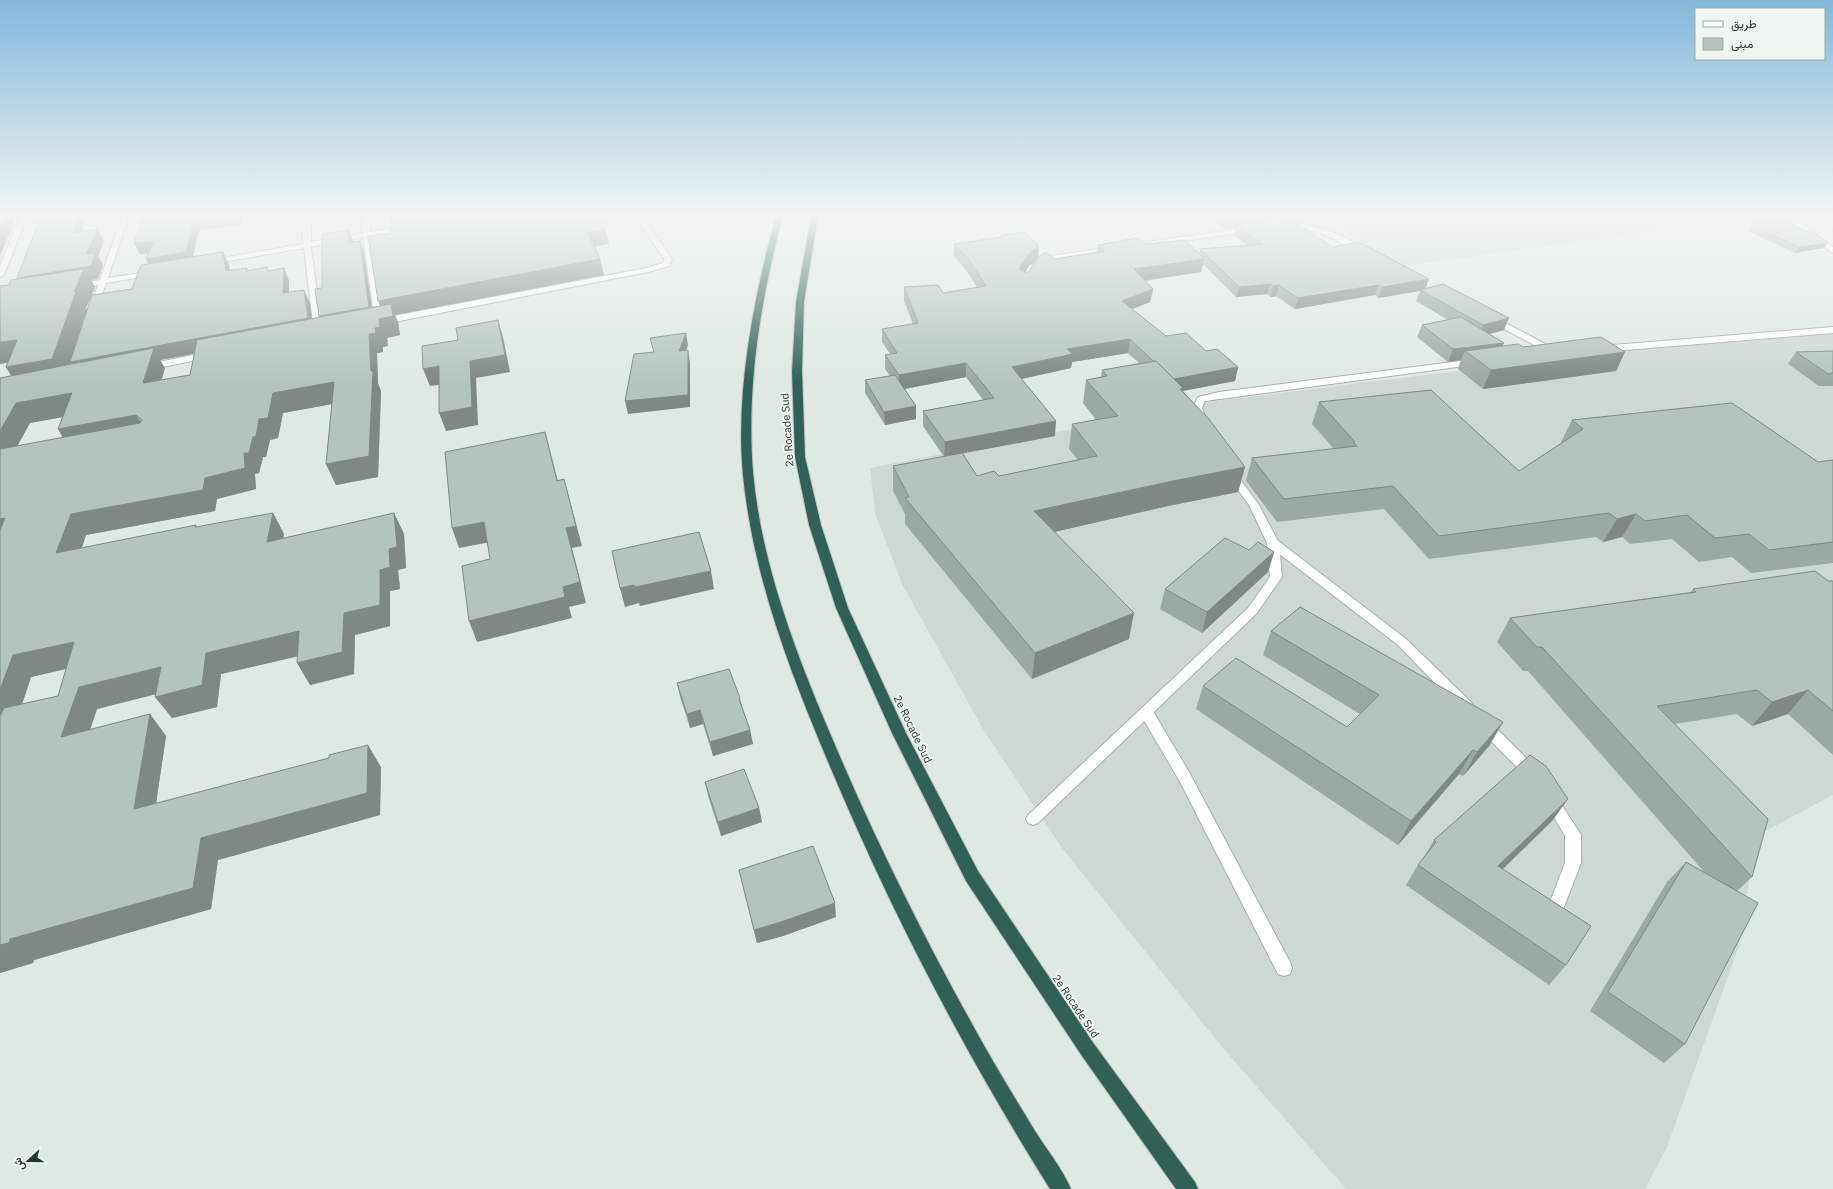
<svg xmlns="http://www.w3.org/2000/svg" width="1833" height="1189" viewBox="0 0 1833 1189" font-family="'IBM Plex Sans',Vazirmatn,sans-serif">
	<style>
		.built { fill: #cdd8d3 }
		.lines { fill: none; stroke-linecap: round; stroke-linejoin: round }
		.service-casing { stroke: #a3b0ab; stroke-width: 2 }
		.minor-casing { stroke: #a3b0ab; stroke-width: 2 }
		.secondary-casing { stroke: #a0b3ac; stroke-width: 2 }
		.motorway-casing { stroke: #bdc3c1; stroke-width: 2 }
		.service { fill: #fff; fill-rule: evenodd }
		.minor { fill: #fff; fill-rule: evenodd }
		.secondary { fill: #fff; fill-rule: evenodd }
		.motorway { fill: #316056; fill-rule: evenodd }
		.wall { fill: #9ca8a3; fill-rule: evenodd }
		.shaded-wall { fill: #7f8884 }
		.building { fill: #b5c3bd; stroke: #7f8884 }
		.labels { text-anchor: middle; stroke-width: 3.5; stroke-linejoin: round; paint-order: stroke }
		.street-label { font-size: 11px; fill: #223731; stroke: #eff6f2 }
	</style>
	<rect width="100%" height="100%" fill="#dfe9e4"/>
	<g class="built">
		<polygon points="1317,216 1762,216 1403,266"/>
		<polygon points="1808,216 1833,216 1833,234"/>
		<polygon points="1833,326 1833,795 1756,836 1739,946 1667,1147 1645,1189 1346,1189 1222,1047 1062,848 983,729 902,584 875,513 870,468 1216,401 1611,352"/>
	</g>
	<g class="lines">
		<g class="service-casing">
			<g id="service">
				<polygon points="1273,539 1277,540 1406,639 1471,702 1473,706 1471,710 1466,711 1461,710 1398,645 1269,546 1267,543 1269,540"/>
				<polygon points="1146,707 1151,708 1189,772 1290,962 1292,968 1290,974 1284,976 1278,974 1179,780 1139,712 1141,708"/>
				<polygon points="1483,719 1488,720 1537,769 1539,773 1537,777 1532,779 1527,777 1478,728 1476,724 1478,720"/>
				<polygon points="1551,794 1556,796 1581,835 1581,863 1562,912 1556,914 1550,912 1548,907 1565,863 1565,836 1544,800 1546,796"/>
			</g>
		</g>
		<g class="minor-casing">
			<g id="minor">
				<polygon points="20,216 27,216 4,275 0,277 0,266"/>
				<polygon points="122,216 129,216 108,278 153,271 157,273 153,275 106,283 97,310 96,312 90,312 89,310 98,285 76,288 72,286 76,284 100,280"/>
				<polygon points="303,216 311,216 311,242 363,233 361,216 368,216 370,232 408,226 408,230 371,236 383,318 646,268 663,263 664,259 635,216 642,216 672,259 669,266 648,272 379,325 375,322 363,237 311,247 322,332 318,335 314,332 304,248 210,264 206,262 210,260 303,244"/>
				<path d="M1281 223C1302 219 1351 236 1366 251L1359 253 1332 238 1313 231 1281 227Z"/>
				<polygon points="1250,227 1253,227 1253,231 1134,248 1130,246 1134,244"/>
				<polygon points="1114,247 1117,247 1117,251 1048,261 1035,270 1027,284 1024,284 1020,282 1029,266 1043,257"/>
				<polygon points="1492,316 1557,350 1558,352 1557,354 1551,354 1489,321 1488,319"/>
				<polygon points="1833,327 1833,333 1601,352 1597,349 1601,346"/>
				<polygon points="209,352 213,355 212,357 148,370 143,367 148,364"/>
				<polygon points="1476,359 1479,360 1480,362 1479,364 1205,401 1202,408 1207,422 1202,425 1197,422 1192,408 1198,397 1219,392"/>
				<polygon points="1231,471 1235,472 1259,505 1279,543 1282,577 1256,614 1038,823 1033,825 1028,823 1026,819 1028,815 1248,608 1270,577 1267,543 1249,505 1226,474"/>
			</g>
		</g>
		<g class="secondary-casing">
			<polygon id="secondary" points="1784,216 1792,216 1833,247 1833,253"/>
		</g>
		<g class="motorway-casing">
			<g id="motorway">
				<path d="M776 216H783C761 298 746 386 753 472 761 563 796 654 832 738 873 835 920 930 971 1022 991 1059 1013 1095 1035 1131 1047 1150 1062 1168 1071 1189H1050C966 1055 893 916 832 771 792 677 753 578 743 475 735 394 754 295 776 216Z"/>
				<polygon points="811,216 818,216 804,302 802,371 805,457 821,525 848,608 906,733 978,871 1094,1044 1195,1182 1198,1189 1176,1189 1082,1056 966,881 892,733 836,608 809,525 795,457 792,371 796,302"/>
			</g>
		</g>
		<use href="#service" class="service"/>
		<use href="#minor" class="minor"/>
		<use href="#secondary" class="secondary"/>
		<use href="#motorway" class="motorway"/>
	</g>
	<g class="wall">
		<path d="M145 216H243L240 225 199 230 193 257 223 252 229 265 230 270 247 268 248 271H268L284 268 289 281V292L310 303 312 318 319 317 322 288 349 230 353 242 360 241 364 253 372 307 380 306 392 226 390 216H598L605 229 609 244 594 247 600 259 604 275 395 315 398 322 400 335 387 338 388 346 383 347V352L377 353 378 384 381 391 378 477 336 485 326 464 332 404 283 413 278 438 270 440 266 457H263L259 473 255 474 256 489 217 499 215 511 86 535 82 548 273 513 284 534 283 538 394 513 404 534 406 568 398 570 400 589 390 591V626L355 635 354 674 310 685 298 656 221 674 217 707 172 718 156 694 97 709 90 730 150 714 166 736 156 803 381 767 380 815 218 860 211 909 34 960 33 963 0 973V378L11 376 6 367 8 363 9 285 83 231 104 241 98 256 103 265 98 279 91 280 95 287 86 308 87 310 132 289 148 264V253L140 254 134 243ZM194 354 190 375 161 380 165 368 160 360ZM62 417 58 429 63 438 17 446 30 423ZM66 669 58 696 22 704 31 677Z"/>
		<path d="M1207 216H1279L1278 220 1333 247 1426 288 1504 330 1489 334 1503 346 1625 352 1616 371 1483 389 1458 369 1461 360 1448 362 1417 337 1422 325 1448 320 1416 301 1420 291 1378 298 1375 295 1295 309 1276 296 1271 297 1267 294 1236 297 1203 264 1201 272 1145 281 1153 289 1150 302 1132 309 1166 336 1206 351 1238 367 1235 381 1183 391 1245 467 1238 492 1168 506 1054 532 1129 639 1032 679 905 524V514L893 491V466L944 457 923 426V411L983 400 966 377 905 389 916 419 885 425 865 393V380L890 376 885 369V355L890 354 882 342V329L913 324 904 301V287L943 293 977 287 966 270 954 256V244L1001 237V235L1039 257 1054 259 1097 253 1098 245 1146 244 1199 254 1200 249 1247 245 1234 235 1235 228 1225 229ZM1036 261 1029 272H1024L1029 266ZM1128 353 1139 363 1102 370 1101 377 1086 380 1083 403 1096 420 1072 424 1069 449 1078 460 999 476H977L963 453 1055 436 1022 379 1071 368 1072 362Z"/>
		<polygon points="1757,216 1771,216 1828,243 1824,248 1795,253 1750,232"/>
		<polygon points="1824,216 1833,216 1833,222"/>
		<polygon points="1833,351 1833,386 1819,386 1788,364 1796,352"/>
		<polygon points="1319,402 1519,471 1562,443 1561,442 1572,420 1818,462 1833,460 1833,563 1751,573 1732,557 1699,562 1672,539 1630,544 1622,537 1603,542 1596,537 1429,559 1384,509 1277,522 1246,481 1252,458 1334,449 1312,424"/>
		<polygon points="1249,550 1274,552 1268,572 1202,633 1160,609 1165,589"/>
		<polygon points="1828,581 1833,581 1833,755 1788,714 1752,726 1737,714 1675,724 1752,877 1737,891 1685,1044 1664,1063 1590,1011 1667,882 1686,862 1705,873 1528,671 1523,671 1497,642 1510,618 1691,592 1693,589"/>
		<polygon points="1271,631 1503,722 1489,746 1463,776 1459,774 1398,845 1196,709 1203,686 1347,727 1360,714 1263,655"/>
		<polygon points="677,683 740,698 742,706 750,730 753,744 713,756 703,724 690,728 680,697"/>
		<polygon points="705,782 759,808 762,822 721,836 708,796"/>
		<polygon points="1553,820 1503,869 1566,965 1549,985 1406,885 1418,865 1422,860 1434,840"/>
		<polygon points="739,870 836,917 783,936 757,943"/>
	</g>
	<g class="shaded-wall">
		<polygon points="6,216 17,216 0,256 0,230"/>
		<polygon points="77,216 86,216 79,245 72,233"/>
		<polygon points="219,216 243,216 240,225 199,230 191,262 151,270 146,259 194,219"/>
		<polygon points="1228,216 1279,216 1277,222 1236,225 1235,228 1225,229"/>
		<polygon points="98,229 104,241 98,256 103,265 98,279 91,280 95,287 86,308 87,310 70,362 304,290 310,303 313,331 160,360 165,368 155,402 78,376 70,363 65,379 19,387 6,367 74,292 25,290 17,278 86,254"/>
		<polygon points="605,229 609,244 590,247 587,232"/>
		<polygon points="349,230 353,241 354,254 349,243"/>
		<polygon points="360,241 364,253 373,319 324,328 319,316"/>
		<polygon points="153,242 159,253 140,254 134,243"/>
		<polygon points="1828,243 1824,248 1795,253 1799,247"/>
		<polygon points="1039,246 1038,259 1029,266 1021,277 1019,269 1022,264 1030,253"/>
		<polygon points="223,252 229,265 232,284 226,271"/>
		<polygon points="600,259 604,275 395,315 398,322 400,335 387,338 388,346 383,347 383,352 377,353 378,384 381,391 378,477 336,485 326,464 371,371 369,334 375,328 379,319 384,317 378,301"/>
		<polygon points="1204,259 1201,272 1132,282 1134,269"/>
		<polygon points="284,268 289,281 289,306 283,293"/>
		<polygon points="1429,279 1425,290 1420,290 1420,291 1378,298 1382,287"/>
		<polygon points="1270,284 1267,294 1236,297 1239,287"/>
		<polygon points="1279,285 1276,296 1271,297 1273,286"/>
		<polygon points="1378,285 1375,295 1295,309 1298,298"/>
		<polygon points="1153,289 1150,302 1120,314 1122,301"/>
		<polygon points="1509,318 1504,330 1478,337 1483,325"/>
		<polygon points="498,320 503,337 510,372 476,378 478,425 446,431 439,413 470,361"/>
		<polygon points="686,333 688,345 682,363 679,351"/>
		<polygon points="1130,339 1128,353 1072,362 1071,368 1011,381 1012,367 1067,349"/>
		<polygon points="17,340 30,359 0,364 0,342"/>
		<polygon points="1504,343 1498,355 1465,351 1461,360 1448,362 1453,349"/>
		<polygon points="688,350 690,362 690,407 628,414 625,401"/>
		<polygon points="1625,352 1616,371 1483,389 1491,370"/>
		<polygon points="966,363 966,377 899,390 899,375"/>
		<polygon points="439,366 446,384 430,386 423,369"/>
		<polygon points="1238,367 1235,381 1182,391 1172,379"/>
		<polygon points="334,382 343,402 283,413 278,438 270,440 266,457 263,457 259,473 255,474 256,489 217,499 215,511 86,535 72,574 56,553 71,514 205,478 244,453 253,437 259,419 273,393"/>
		<polygon points="72,393 85,413 30,423 9,461 0,463 0,431 16,403"/>
		<polygon points="916,406 916,419 885,425 884,412"/>
		<polygon points="136,415 148,436 71,450 58,429"/>
		<polygon points="1056,421 1055,436 944,457 945,442"/>
		<polygon points="545,432 550,451 563,501 557,481"/>
		<polygon points="1245,467 1238,492 1168,506 1032,537 1034,511 1173,481"/>
		<polygon points="564,479 582,546 572,548 586,603 569,607 572,618 477,642 469,621 566,528"/>
		<polygon points="273,513 284,534 279,563 267,542"/>
		<polygon points="394,513 404,534 406,568 398,570 400,589 390,591 390,626 355,635 354,674 310,685 297,663 344,613 380,570 389,549"/>
		<polygon points="1636,514 1622,537 1603,542 1617,519"/>
		<polygon points="5,518 0,544 0,519"/>
		<polygon points="484,522 491,542 459,548 452,528"/>
		<polygon points="1274,552 1268,572 1202,633 1207,612"/>
		<polygon points="711,571 714,589 640,606 639,603 625,607 620,588 634,585"/>
		<polygon points="1134,613 1129,639 1032,679 1035,653"/>
		<polygon points="299,631 312,653 221,674 217,707 172,718 155,697 206,653"/>
		<polygon points="74,642 91,663 31,677 15,726 0,730 0,690 13,655"/>
		<polygon points="161,667 176,689 97,709 80,759 61,737 79,687"/>
		<polygon points="1808,690 1788,714 1752,726 1772,702"/>
		<polygon points="700,710 703,724 690,728 687,714"/>
		<polygon points="150,714 166,736 152,831 134,809"/>
		<polygon points="1503,722 1489,746 1463,776 1477,752"/>
		<polygon points="750,730 753,744 713,756 710,742"/>
		<polygon points="368,745 381,767 380,815 218,860 211,909 34,960 33,963 0,973 0,945 10,939 201,838"/>
		<polygon points="1473,750 1459,774 1398,845 1411,821"/>
		<polygon points="1568,799 1553,820 1485,886 1498,866"/>
		<polygon points="759,808 762,822 721,836 718,822"/>
		<polygon points="835,903 836,917 783,936 757,943 754,930"/>
	</g>
	<g class="building">
		<polygon points="0,216 6,216 0,230"/>
		<polygon points="41,216 77,216 72,233 98,229 86,254 96,253 91,266 17,278"/>
		<polygon points="145,216 219,216 194,219 186,252 146,259 153,242 134,243"/>
		<polygon points="396,216 598,216 605,229 587,232 600,259 378,301 368,236 390,233 389,227 392,226 390,218"/>
		<polygon points="1757,216 1771,216 1819,236 1828,243 1799,247 1753,226"/>
		<polygon points="1273,220 1291,220 1333,247 1359,242 1429,279 1382,287 1378,285 1298,298 1279,285 1273,286 1270,284 1239,287 1200,249 1263,244 1236,225"/>
		<polygon points="349,230 349,243 360,241 369,307 319,316 315,289 322,288 322,234"/>
		<polygon points="1024,232 1039,246 1030,253 1022,264 1019,269 1025,272 1029,272 1037,258 1046,252 1054,259 1105,251 1098,245 1137,238 1146,244 1185,240 1204,259 1134,269 1153,289 1122,301 1166,336 1186,333 1206,351 1217,349 1238,367 1174,379 1156,361 1153,361 1130,339 1067,349 1073,354 1012,367 1056,421 945,442 923,411 994,398 966,363 899,375 885,355 897,353 882,329 918,323 904,287 938,285 943,293 986,286 967,257 954,244 1003,237 1001,235"/>
		<polygon points="223,252 226,271 247,268 246,271 267,267 268,271 284,268 283,293 304,290 308,318 70,362 92,295 132,289 141,265"/>
		<polygon points="84,269 74,292 76,292 52,359 6,367 17,340 0,342 0,286 9,285 11,280"/>
		<polygon points="1443,284 1509,318 1483,325 1420,290"/>
		<polygon points="391,304 393,316 379,319 380,327 375,328 376,333 369,334 371,371 373,371 369,456 326,464 334,382 273,393 268,418 259,419 256,436 253,437 249,453 244,453 245,468 205,478 203,490 71,514 56,553 196,525 195,527 273,513 267,542 394,513 397,547 389,549 390,567 380,570 380,605 344,613 342,652 297,663 299,631 206,653 202,685 155,697 161,667 79,687 61,737 150,714 134,809 329,758 329,755 368,745 367,793 201,838 193,888 10,939 9,943 0,945 0,716 4,708 58,696 74,642 13,655 0,690 0,530 5,518 0,519 0,449 140,423 142,420 136,415 58,429 72,393 16,403 0,431 0,378 154,348 143,383 190,375 197,340"/>
		<polygon points="1461,317 1504,343 1453,349 1422,325"/>
		<polygon points="498,320 505,355 470,361 472,407 439,413 439,366 423,369 422,346 458,340 456,328"/>
		<polygon points="686,333 679,351 688,350 688,395 625,401 634,354 654,352 650,338"/>
		<polygon points="1601,337 1625,352 1491,370 1465,351 1518,344 1523,347"/>
		<polygon points="1833,351 1833,373 1828,374 1796,352"/>
		<polygon points="1156,361 1183,388 1180,389 1208,418 1245,467 1173,481 1034,511 1134,613 1035,653 905,498 909,497 893,466 962,453 977,476 994,471 999,476 1097,456 1072,424 1118,416 1086,380 1107,376 1102,370"/>
		<polygon points="895,375 916,406 884,412 865,380"/>
		<polygon points="1431,390 1519,471 1583,429 1572,420 1732,403 1818,462 1833,460 1833,542 1769,550 1749,534 1715,538 1687,515 1645,521 1636,514 1617,519 1609,513 1439,536 1393,486 1284,499 1252,458 1357,446 1353,442 1355,442 1319,402"/>
		<polygon points="545,432 557,481 564,479 576,526 566,528 580,582 563,587 565,597 469,621 462,566 490,559 484,522 452,528 445,452"/>
		<polygon points="699,532 711,571 635,587 634,585 620,588 612,551"/>
		<polygon points="1225,538 1249,550 1258,542 1274,552 1207,612 1165,589"/>
		<polygon points="1815,571 1828,581 1833,581 1833,711 1808,690 1772,702 1757,690 1657,706 1768,819 1752,877 1542,647 1537,647 1510,618 1696,592 1693,589"/>
		<polygon points="1300,607 1503,722 1477,752 1473,750 1411,821 1203,686 1236,658 1347,727 1379,695 1271,631"/>
		<polygon points="729,669 740,698 739,699 750,730 710,742 700,710 687,714 677,683"/>
		<polygon points="1530,755 1546,766 1568,799 1498,866 1591,926 1566,965 1418,865 1436,842 1434,840"/>
		<polygon points="744,769 759,808 718,822 705,782"/>
		<polygon points="813,846 835,903 781,922 754,930 739,870"/>
		<polygon points="1686,862 1758,903 1685,1044 1608,992"/>
	</g>
	<linearGradient id="sky" x2="0" y2="1"><stop stop-color="#83b8dc"/><stop offset="0.56" stop-color="#f1f5f3"/><stop offset="1" stop-color="#f1f5f3" stop-opacity="0"/></linearGradient>
	<rect width="1833" height="383" fill="url(#sky)"/>
	<g class="labels">
		<g class="street-label">
			<text transform="translate(787 430) rotate(-94)" y="4">2e Rocade Sud</text>
			<text transform="translate(913 729) rotate(64)" y="4">2e Rocade Sud</text>
			<text transform="translate(1076 1006) rotate(56)" y="4">2e Rocade Sud</text>
		</g>
	</g>
	<rect x="1695" y="8" width="130" height="52" fill="#eff6f2" stroke="#9daaa5"/>
	<rect x="1703" y="21" width="20" height="6" fill="#ffffff" stroke="#9daaa5"/>
	<text x="1731" y="28" font-size="12" fill="#223731">طريق</text>
	<rect x="1703" y="38" width="20" height="12" fill="#b5c3bd" stroke="#9daaa5"/>
	<text x="1731" y="48" font-size="12" fill="#223731">مبنى</text>
	<g transform="translate(28 1161) rotate(249)" stroke="#eff6f2" stroke-width="3" paint-order="stroke">
	<path d="M0-3L7 15L0 10L-7 15Z" fill="#223731"/>
	<text y="-6" font-size="11" font-weight="bold" text-anchor="middle" fill="#223731">ش</text>
	</g>
</svg>
